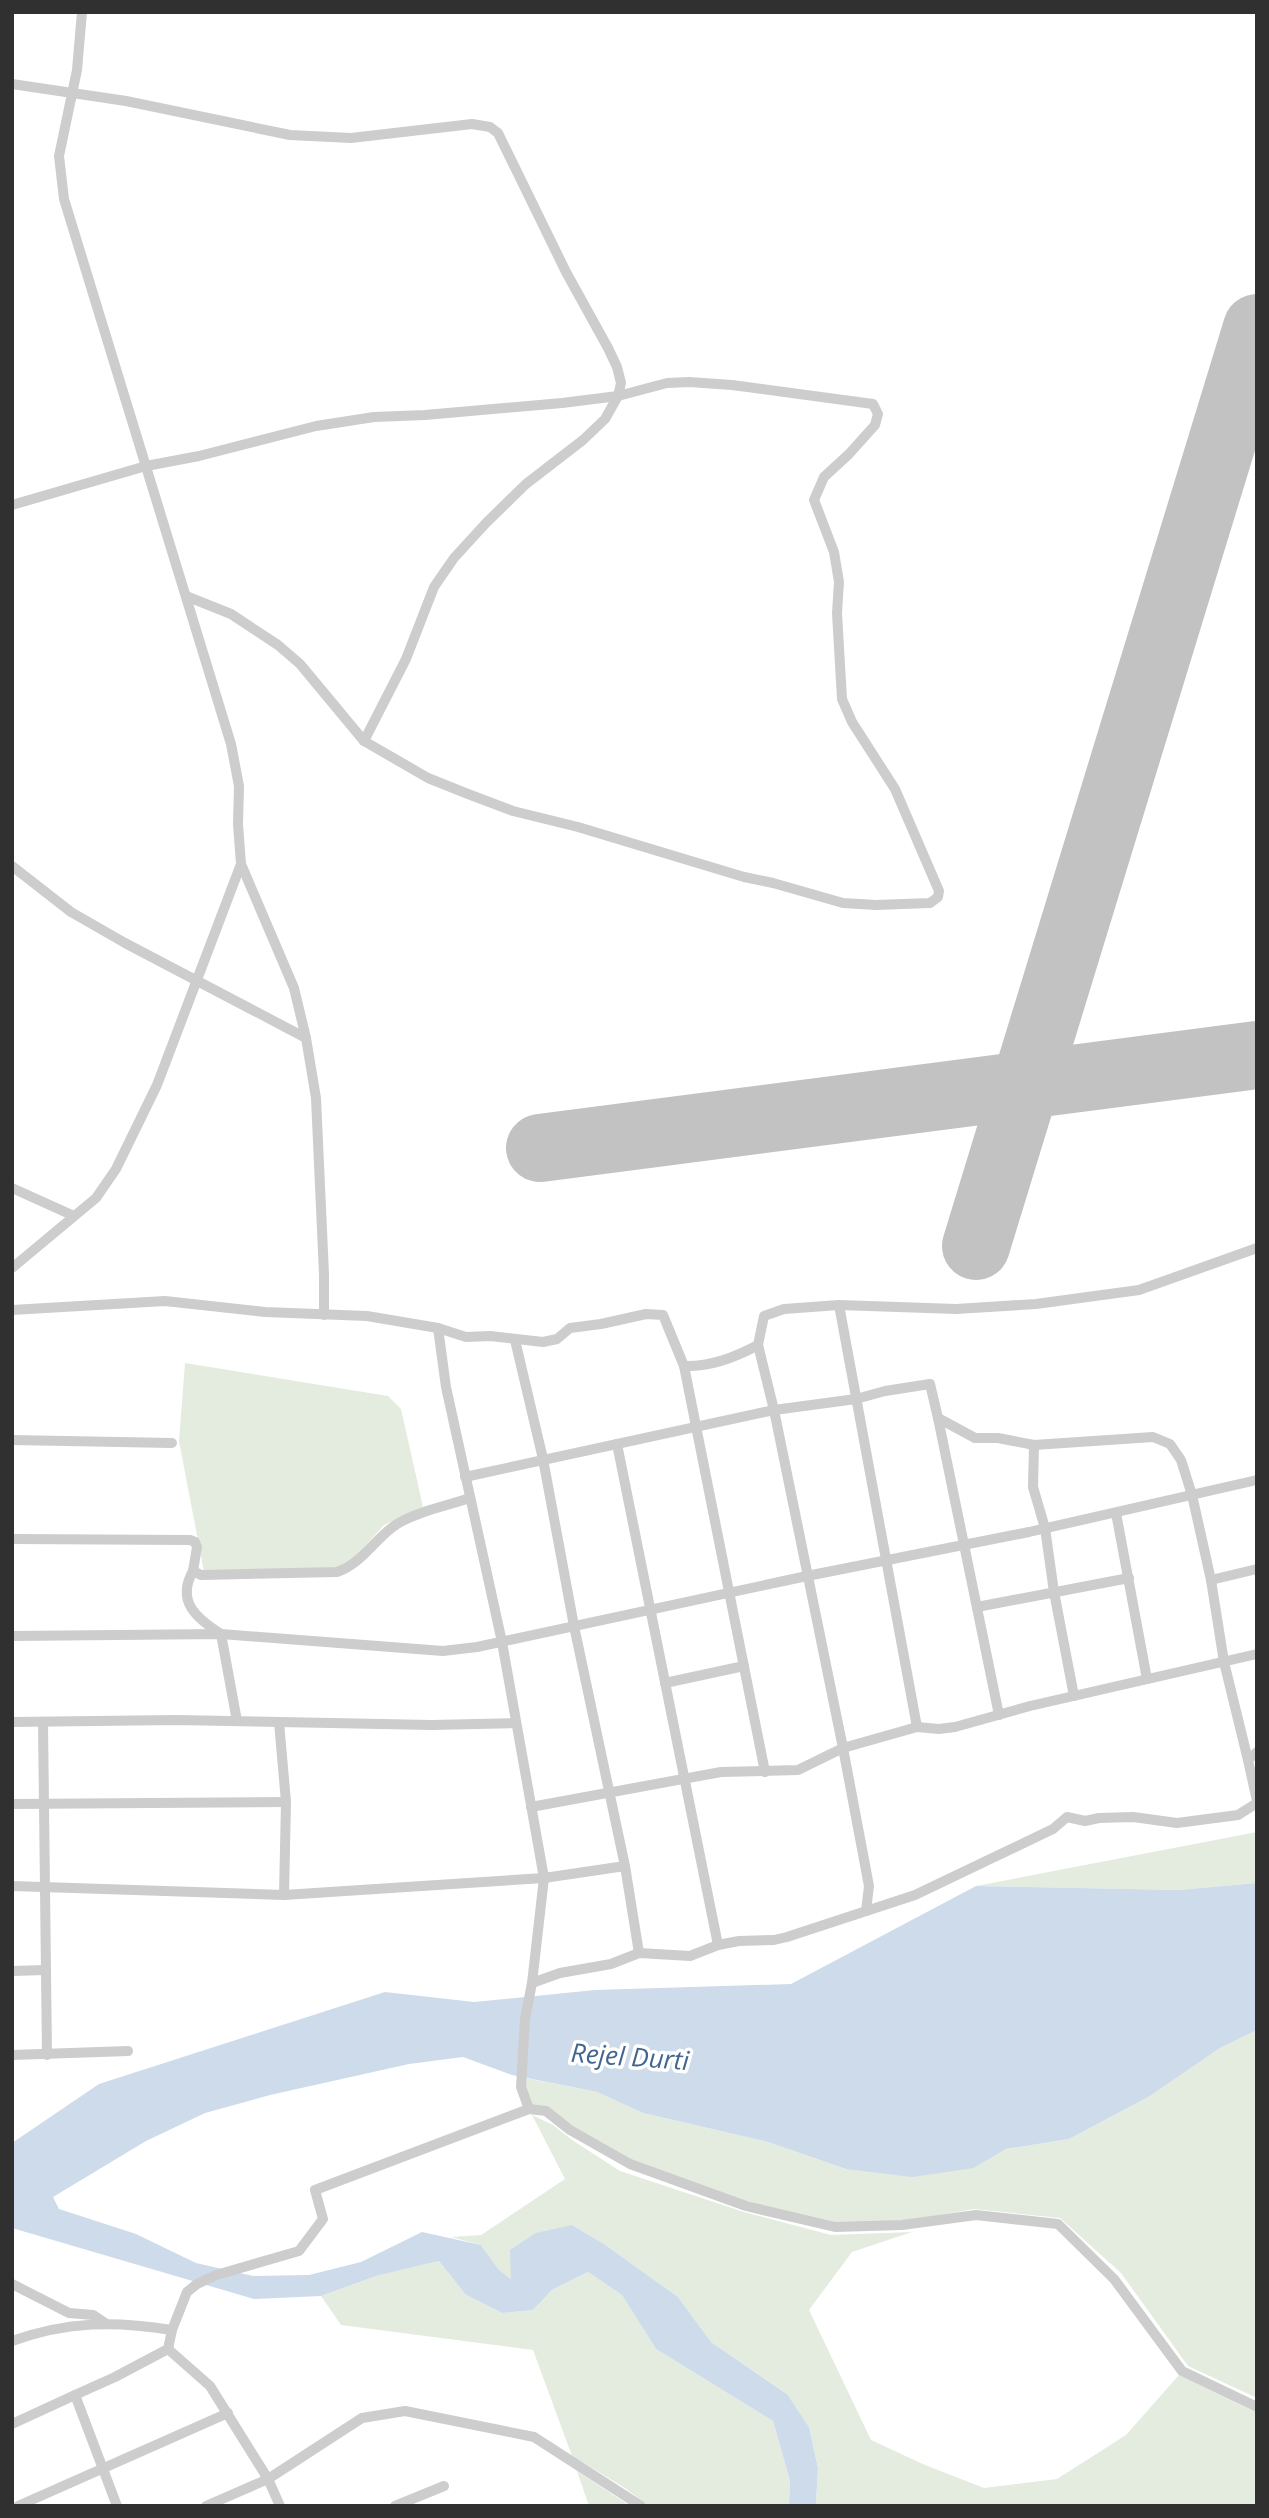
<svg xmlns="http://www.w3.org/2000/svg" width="1269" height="2518" viewBox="0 0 1269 2518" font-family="'Open Sans',sans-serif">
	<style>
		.green { fill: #e4ecdf }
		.water { fill: #cddbeb }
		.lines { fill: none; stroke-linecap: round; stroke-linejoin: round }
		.runway { stroke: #c2c2c2; stroke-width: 68 }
		.street { stroke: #cdcdcd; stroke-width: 10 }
		.labels { text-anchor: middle; stroke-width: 7; stroke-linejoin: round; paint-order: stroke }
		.water-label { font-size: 26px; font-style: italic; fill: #42668f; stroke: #fff }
	</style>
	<rect width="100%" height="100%" fill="#fff"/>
	<g class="green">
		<polygon points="185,1363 388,1396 401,1409 423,1507 384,1525 354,1558 335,1569 204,1572 179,1441"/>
		<polygon points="1257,1832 1257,1883 1178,1890 976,1886"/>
		<polygon points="1257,2030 1257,2398 1188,2366 1121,2273 1060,2218 974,2209 901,2222 834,2223 747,2203 631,2161 532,2105 524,2087 525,2078 597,2092 643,2113 768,2142 846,2169 974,2168 1006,2149 1069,2139 1150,2096 1220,2048"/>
		<polygon points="532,2115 553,2125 572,2140 620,2171 744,2212 831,2235 912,2232 852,2252 809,2310 871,2440 925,2465 984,2488 1057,2479 1126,2435 1179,2375 1257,2413 1257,2506 818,2506 816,2502 818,2468 809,2427 786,2393 711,2342 678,2297 604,2244 572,2225 511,2279 499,2270 481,2245 451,2237 481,2235 565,2179"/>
		<polygon points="439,2261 466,2295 502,2313 533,2310 552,2290 588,2272 622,2295 656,2349 773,2421 790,2481 789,2506 649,2506 625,2488 572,2456 533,2350 341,2325 321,2296 376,2276"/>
		<polygon points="577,2471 630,2506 589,2506"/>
	</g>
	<polygon class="water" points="1257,1883 1257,2030 1220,2048 1150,2096 1069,2139 1006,2149 974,2168 912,2177 846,2169 768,2142 643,2113 597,2092 512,2075 463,2057 409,2064 270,2095 205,2113 146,2141 53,2197 59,2209 136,2234 196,2263 253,2276 309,2275 361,2262 422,2232 481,2245 499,2270 511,2279 510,2250 536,2233 572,2225 604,2244 678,2297 711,2342 787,2394 809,2427 818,2468 816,2502 818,2506 789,2506 790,2481 773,2421 656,2349 622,2295 588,2272 552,2290 533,2310 502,2313 466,2295 439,2261 376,2276 321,2296 254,2299 12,2228 12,2143 99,2084 385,1992 474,2002 595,1990 791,1984 976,1886 1178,1890"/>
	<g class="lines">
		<g class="runway">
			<polyline points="540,1148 1257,1055"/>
			<polyline points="976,1246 1257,328"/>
		</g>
		<g class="street">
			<polyline points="82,12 77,70 59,156 64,199 231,744 239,786 238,824 241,864 294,988 306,1038 316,1098 324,1274 324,1315"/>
			<polyline points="12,84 126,101 290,135 351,138 472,124 490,127 498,133 566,272 608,348 617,367 621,383 618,396 605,419 583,440 526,484 486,523 454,558 434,587 406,659 364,741"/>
			<polyline points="12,505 146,466 199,456 316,426 374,417 425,415 562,403 618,396 667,383 689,382 732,385 873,404 878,414 875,425 849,454 824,477 814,500 834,552 839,582 837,613 842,699 852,722 895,789 939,891 938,897 930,903 876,905 843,903 773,883 744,877 578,827 513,811 468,794 428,778 364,741 300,664 278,645 231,614 186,596"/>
			<polyline points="12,866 71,912 125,943 306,1038"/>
			<polyline points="12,1188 74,1216"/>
			<polyline points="12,1268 96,1198 116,1169 157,1085 241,864"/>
			<polyline points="839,1305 917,1727"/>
			<path d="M12 1310 165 1301 265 1312 367 1316 438 1328 466 1337 490 1336 543 1342 557 1339 570 1328 601 1324 646 1314 663 1315 684 1366C709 1367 736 1357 758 1345L764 1316 784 1309 839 1305 956 1309 1036 1304 1139 1290 1257 1248"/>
			<polyline points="438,1328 446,1387 502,1642 544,1878 532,1983 525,2019 521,2087 529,2109"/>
			<polyline points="515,1340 543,1459 574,1626 625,1866 639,1953"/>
			<polyline points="758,1345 774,1410 843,1748 869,1886 866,1911"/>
			<polyline points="684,1366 765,1772"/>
			<polyline points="938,1418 999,1715"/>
			<polyline points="12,1440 172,1443"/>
			<polyline points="617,1444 718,1945"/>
			<polyline points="1034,1445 1033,1487 1045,1528 1054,1592 1074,1696"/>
			<polyline points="465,1477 774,1410 856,1399 885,1391 930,1384 938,1418 975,1438 998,1438 1034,1445 1153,1437 1170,1444 1181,1460 1192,1495 1211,1580 1224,1662 1248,1760"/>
			<polyline points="1116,1513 1147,1679"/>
			<path d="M12 1539 190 1540 195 1542 197 1547 193 1571 201 1575 337 1572C363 1563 375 1538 397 1524 419 1511 446 1506 470 1498"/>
			<path d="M193 1571C176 1601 196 1618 221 1634L237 1721"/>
			<polyline points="1211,1580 1257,1569"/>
			<polyline points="977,1607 1129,1578"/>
			<polyline points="12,1636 221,1634 443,1651 477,1647 807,1576 1029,1532 1257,1480"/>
			<polyline points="665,1683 744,1666"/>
			<polyline points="12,1722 176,1720 432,1725 516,1723"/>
			<polyline points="43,1722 47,2055"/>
			<polyline points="279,1722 286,1802 284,1895"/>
			<polyline points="1257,1752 1248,1760 1257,1801"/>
			<polyline points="12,1804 286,1802"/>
			<polyline points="531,1807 721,1772 798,1770 843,1748 917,1727 939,1729 955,1727 1030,1706 1257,1654"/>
			<polyline points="12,1886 284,1895 544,1878 625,1866"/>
			<polyline points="12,1971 46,1970"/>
			<polyline points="532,1983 560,1973 611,1964 639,1953 690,1956 718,1945 739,1941 774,1940 787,1937 915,1895 1053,1829 1067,1817 1085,1821 1099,1818 1133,1817 1177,1823 1238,1815 1257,1803"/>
			<polyline points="12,2055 128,2051"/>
			<polyline points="12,2284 69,2313 93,2315 105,2323"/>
			<path d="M12 2341C68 2321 115 2321 172 2330"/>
			<polyline points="168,2349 210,2386 268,2479 280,2506"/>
			<polyline points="12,2424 75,2395"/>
			<polyline points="18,2506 228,2413"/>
			<polyline points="117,2506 75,2395 115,2377 168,2349 172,2330 187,2292 197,2284 216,2275 299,2251 323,2219 315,2190 529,2109 546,2111 570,2130 630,2164 746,2206 835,2227 902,2225 976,2215 1058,2224 1114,2279 1182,2371 1257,2407"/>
			<polyline points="206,2506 268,2479 362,2418 405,2411 534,2437 641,2506"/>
			<polyline points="395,2506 444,2486"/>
		</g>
	</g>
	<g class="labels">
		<g class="water-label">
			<text transform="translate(630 2057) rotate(4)" y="9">Rejel Durti</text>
		</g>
	</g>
	<rect width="1269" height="2518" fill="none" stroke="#303030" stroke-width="28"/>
</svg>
